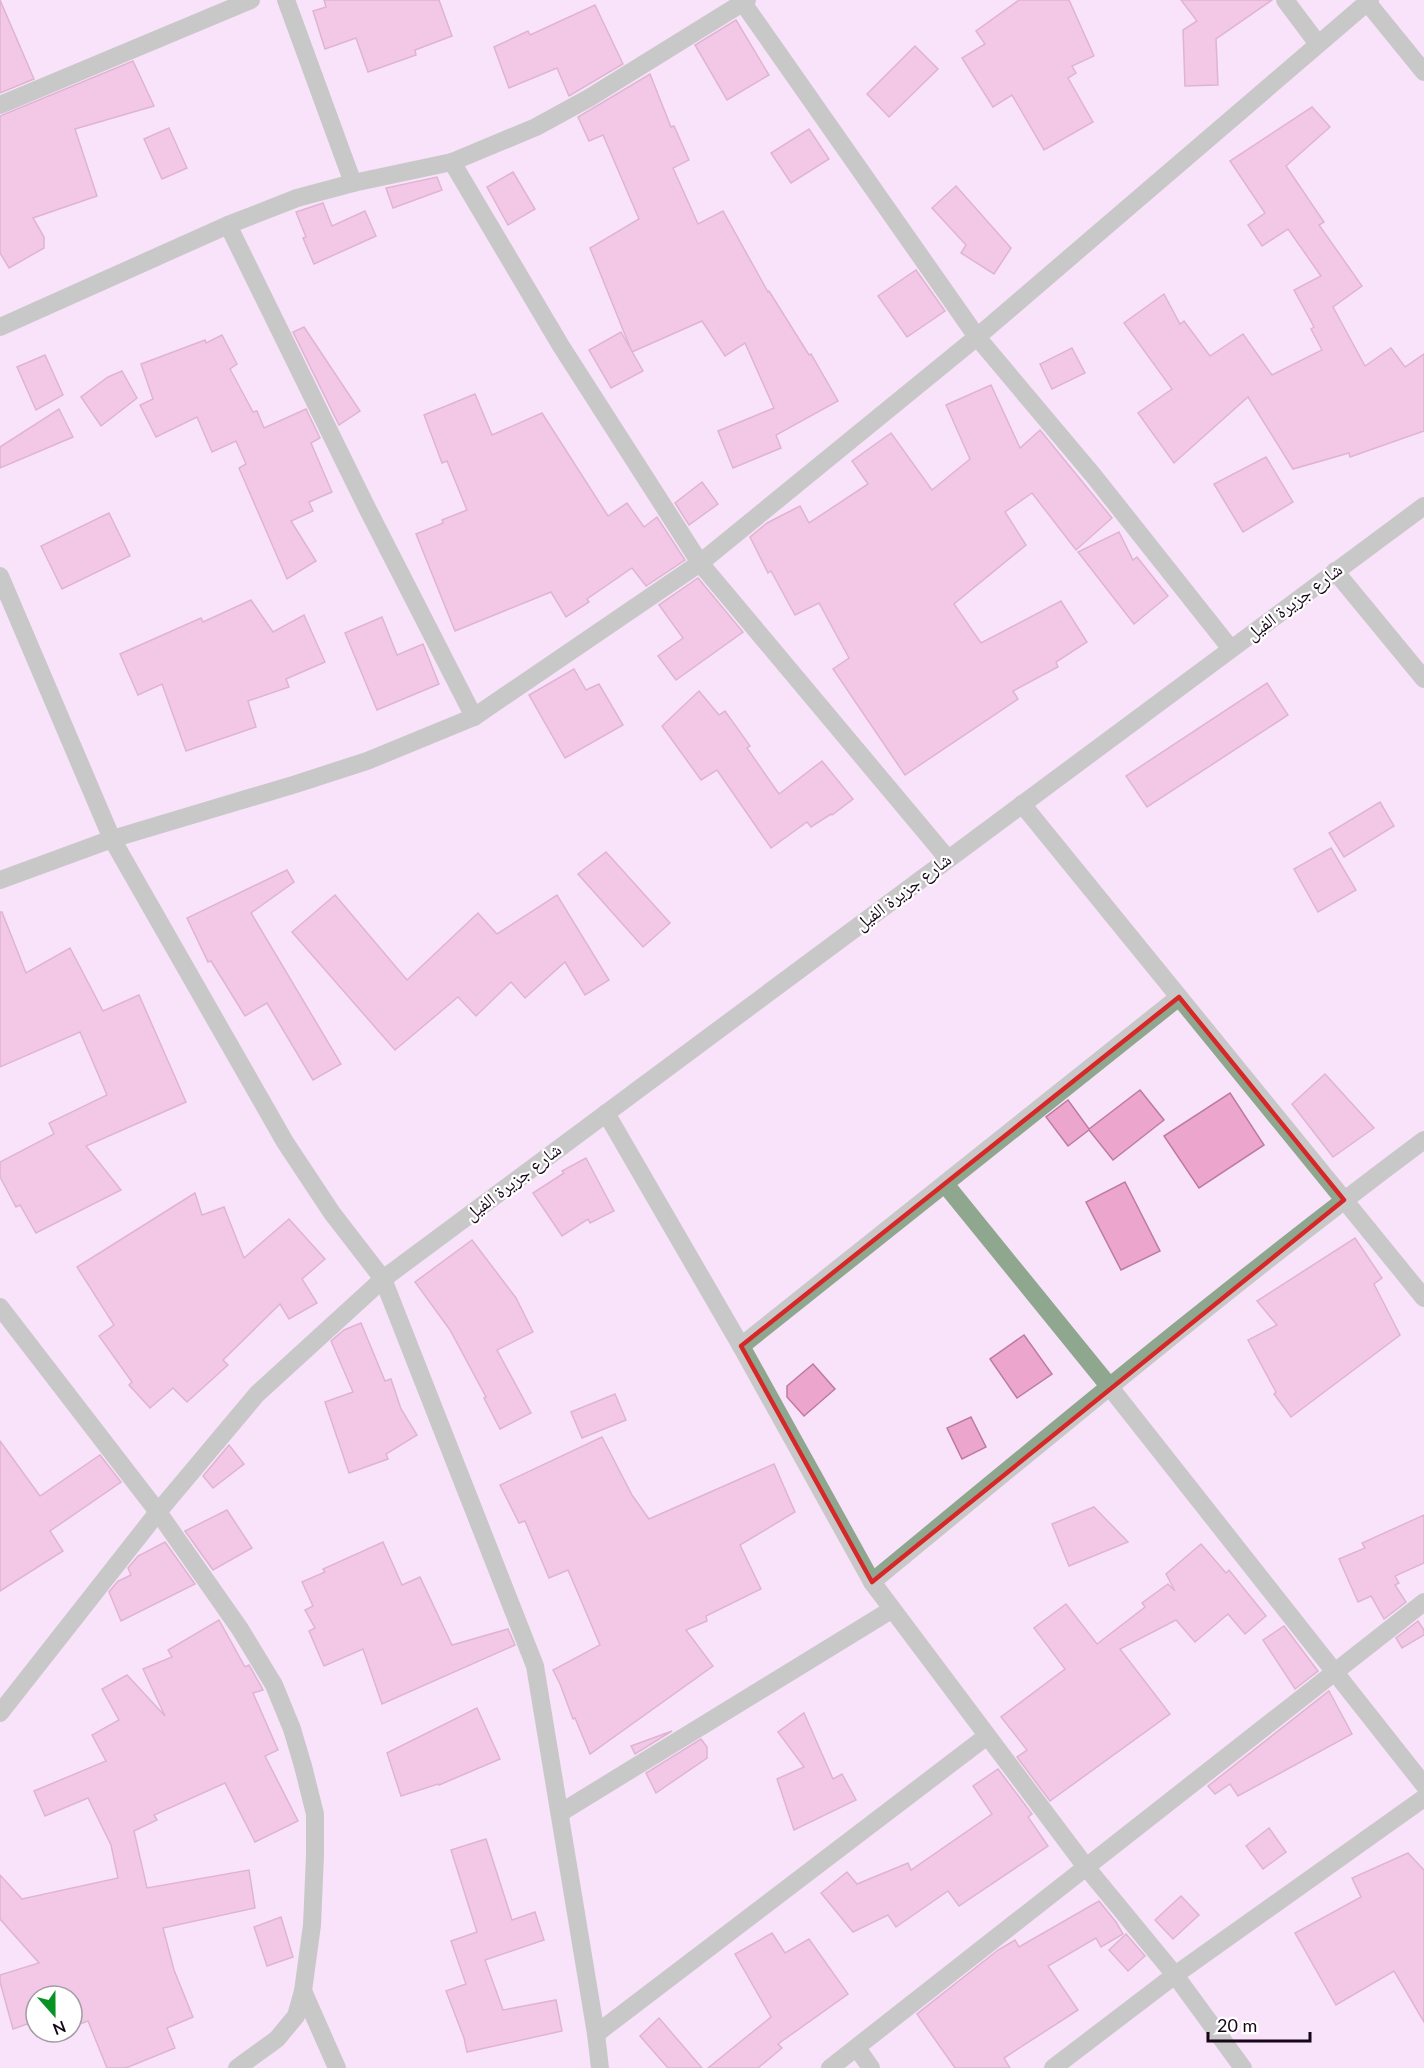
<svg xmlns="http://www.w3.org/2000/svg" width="1424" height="2068" viewBox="0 0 1424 2068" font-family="Lato,'Noto Naskh Arabic',sans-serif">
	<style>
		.building { fill: #eca6ce; stroke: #be7ba2; stroke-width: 1.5 }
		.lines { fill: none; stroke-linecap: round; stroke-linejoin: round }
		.minor { stroke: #8fa78e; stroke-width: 18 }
		.marked { fill: none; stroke: #d62828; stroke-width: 4.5; stroke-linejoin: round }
		.labels { text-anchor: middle; stroke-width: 4.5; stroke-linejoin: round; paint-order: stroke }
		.street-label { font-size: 18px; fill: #170518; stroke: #fff }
	</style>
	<rect width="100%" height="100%" fill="#f9e3fa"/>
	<g class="building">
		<polygon points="0,0 34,79 0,93"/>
		<polygon points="324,0 439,0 452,36 415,50 416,55 368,72 356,38 325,49 313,11 326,7"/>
		<polygon points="1019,0 1069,0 1094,56 1072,66 1076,73 1068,78 1093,122 1044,150 1012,95 993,107 962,58 985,44 976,31"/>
		<polygon points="1181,0 1272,0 1216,39 1218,85 1185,86 1183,30 1197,21"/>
		<polygon points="595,5 623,64 569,96 557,68 509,88 494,47 528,31 530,35"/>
		<polygon points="736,20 769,75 727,100 695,45"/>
		<polygon points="915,46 938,69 889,117 867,94"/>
		<polygon points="133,61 154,106 75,129 97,196 33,218 44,237 44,248 9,268 0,253 0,116"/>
		<polygon points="650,74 671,127 674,126 689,160 673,168 698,224 723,211 768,292 769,291 809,355 811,354 838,401 776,435 781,448 733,468 718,431 774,408 745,343 725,356 702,321 632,352 590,248 639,219 603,135 589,141 578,117"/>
		<polygon points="1312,107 1330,127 1286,166 1324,222 1319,225 1362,286 1333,307 1365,366 1391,348 1405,367 1424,354 1424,431 1350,457 1349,453 1293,469 1248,397 1174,463 1138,413 1172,389 1124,323 1164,294 1180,324 1184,321 1210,356 1243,334 1272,375 1322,350 1311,329 1314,327 1294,290 1321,276 1288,229 1262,246 1248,225 1265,213 1230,161"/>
		<polygon points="169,128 187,168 162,179 144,139"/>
		<polygon points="809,129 829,159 791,183 771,153"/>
		<polygon points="513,172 535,209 508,225 487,187"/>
		<polygon points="437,177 442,190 393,208 386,188"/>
		<polygon points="956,186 1011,248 994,274 961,253 966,245 932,208"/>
		<polygon points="323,203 332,226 365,211 376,236 314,264 303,238 306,237 296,212"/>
		<polygon points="916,270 945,311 907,337 878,296"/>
		<polygon points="304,327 360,411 339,425 293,332"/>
		<polygon points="621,332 643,371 611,388 589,350"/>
		<polygon points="222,335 237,364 230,369 253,412 257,411 264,428 306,409 320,438 311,443 332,492 309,502 313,511 291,521 316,561 287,579 239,468 246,464 236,441 212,452 197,417 156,437 140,405 153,399 141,364 205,340 206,343"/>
		<polygon points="1072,348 1085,373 1052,389 1040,364"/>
		<polygon points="45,355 63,395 36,410 17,367"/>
		<polygon points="122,371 137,398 101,426 81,397 108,377"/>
		<polygon points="991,385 1020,448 1040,430 1112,518 1076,550 1032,493 1005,512 1026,545 954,604 981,643 1061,601 1087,642 1056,662 1058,667 1013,691 1018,699 905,775 833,669 849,658 819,603 795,615 771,571 768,573 750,537 767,523 800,506 809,523 868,484 852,461 891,433 932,490 970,459 946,405"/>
		<polygon points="475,394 492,435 542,413 608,516 627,503 644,527 657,517 685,560 646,586 632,568 587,599 589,602 566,617 551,592 455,631 416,534 443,523 442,520 467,510 447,461 442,463 424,415"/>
		<polygon points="59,409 73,437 0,468 0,447"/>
		<polygon points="1266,457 1293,502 1243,532 1214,484"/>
		<polygon points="702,482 718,504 689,525 675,503"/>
		<polygon points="109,513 130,556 62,589 41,546"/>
		<polygon points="1119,532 1133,560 1137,557 1168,596 1134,624 1078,552"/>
		<polygon points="698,578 743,632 676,680 658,656 683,638 659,605"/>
		<polygon points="251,600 273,632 304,615 325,662 286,679 289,687 248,701 256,727 186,751 162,684 138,695 120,654 201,618 203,622"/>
		<polygon points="382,617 397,655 423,644 439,684 377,710 345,633"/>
		<polygon points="574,669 586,690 599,684 623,725 565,758 529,695"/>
		<polygon points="1267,683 1288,715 1147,807 1126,776"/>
		<polygon points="699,691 719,715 725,711 750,746 747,748 779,794 822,761 853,799 832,815 831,814 811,827 807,822 771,848 717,770 701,780 662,726"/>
		<polygon points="1380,802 1394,826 1344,857 1329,833"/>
		<polygon points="1331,848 1356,890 1318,912 1294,869"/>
		<polygon points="606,852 670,923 643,947 578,874"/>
		<polygon points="287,870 294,882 251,913 341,1064 313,1080 267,1003 245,1016 211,961 208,962 187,918"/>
		<polygon points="335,895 407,980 478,913 497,934 557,895 609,980 585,995 565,962 525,998 511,982 476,1016 458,997 395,1050 292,932"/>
		<polygon points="0,912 2,912 26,973 70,948 103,1011 139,995 186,1102 86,1146 121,1190 36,1233 20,1205 16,1207 0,1177 0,1162 54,1134 49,1123 107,1095 80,1032 0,1067"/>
		<polygon points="1325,1074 1374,1128 1333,1157 1292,1104"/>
		<polygon points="1140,1090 1164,1120 1113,1160 1089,1130 1068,1146 1046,1117 1068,1100 1089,1129"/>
		<polygon points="1230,1093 1264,1145 1199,1188 1164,1136"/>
		<polygon points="586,1158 614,1211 590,1223 588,1219 562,1236 533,1193 564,1173 562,1171"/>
		<polygon points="1125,1182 1160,1251 1121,1270 1086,1202"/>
		<polygon points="195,1193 202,1215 224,1207 244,1258 289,1219 325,1259 302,1279 317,1303 289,1319 280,1304 223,1360 228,1365 187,1402 173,1388 150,1408 129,1385 132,1382 99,1336 114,1325 77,1267"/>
		<polygon points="1355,1238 1382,1278 1374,1284 1400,1335 1291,1417 1274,1394 1276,1392 1248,1340 1277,1325 1257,1301"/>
		<polygon points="472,1240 516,1298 533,1332 497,1350 531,1413 500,1429 484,1398 486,1397 450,1330 415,1282"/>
		<polygon points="361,1323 385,1381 391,1379 401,1409 417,1435 386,1454 388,1459 349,1473 325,1402 353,1392 331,1341 344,1330"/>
		<polygon points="1024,1335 1052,1374 1017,1398 990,1359"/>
		<polygon points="813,1364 835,1389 804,1416 787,1397 787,1386"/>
		<polygon points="615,1394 626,1420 582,1438 571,1412"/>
		<polygon points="971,1417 986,1447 962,1459 947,1428"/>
		<polygon points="602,1437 632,1495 649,1519 774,1464 795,1512 740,1545 761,1589 706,1616 707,1621 686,1630 713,1666 590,1754 575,1718 573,1719 560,1684 553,1670 600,1645 568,1570 549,1578 525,1521 519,1523 500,1485"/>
		<polygon points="0,1441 40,1496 100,1455 121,1482 50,1531 63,1551 0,1591"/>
		<polygon points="229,1445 244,1464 213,1488 203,1476"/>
		<polygon points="1094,1507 1128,1542 1069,1566 1052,1524"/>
		<polygon points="227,1510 252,1548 213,1570 185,1531"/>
		<polygon points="1424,1515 1424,1563 1395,1576 1399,1583 1395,1585 1406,1602 1384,1619 1371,1596 1358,1602 1339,1559 1365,1548 1362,1543"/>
		<polygon points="165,1542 195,1584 121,1621 109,1592 118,1581 131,1575 128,1568 138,1556"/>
		<polygon points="383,1542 402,1585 420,1577 452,1645 508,1629 515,1645 382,1704 363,1649 324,1666 309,1631 315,1628 305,1610 313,1606 302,1582 325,1572 323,1569"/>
		<polygon points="1201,1544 1226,1573 1229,1570 1266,1616 1245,1634 1228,1614 1195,1642 1176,1620 1120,1649 1170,1714 1050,1801 1017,1757 1027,1750 1001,1717 1065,1669 1034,1628 1066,1604 1097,1644 1145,1607 1142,1603 1168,1584 1175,1591 1166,1574"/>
		<polygon points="219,1620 245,1667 249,1665 261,1686 263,1690 253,1693 278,1750 265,1756 298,1821 255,1842 225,1783 154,1815 157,1820 134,1831 147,1888 249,1870 255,1908 163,1928 174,1970 193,2017 167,2028 175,2048 126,2068 107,2068 88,2021 77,2025 72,2010 72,1996 36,1996 36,2021 13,2029 0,1982 0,1975 39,1963 0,1919 0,1875 22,1899 118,1878 111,1845 88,1798 45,1816 34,1791 106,1761 92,1735 119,1720 102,1689 127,1675 165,1716 143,1669 172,1657 168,1650"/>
		<polygon points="1418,1621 1424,1630 1424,1635 1402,1648 1396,1638"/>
		<polygon points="1284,1626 1318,1671 1295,1689 1263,1640"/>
		<polygon points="1329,1691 1352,1734 1238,1796 1230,1784 1215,1794 1208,1786"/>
		<polygon points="477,1708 500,1759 439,1785 438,1784 401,1796 387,1753"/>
		<polygon points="804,1713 833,1779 842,1774 856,1800 794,1830 777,1779 804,1767 778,1732"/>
		<polygon points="672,1731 635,1754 631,1746"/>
		<polygon points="701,1739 707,1747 707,1758 656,1793 646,1773"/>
		<polygon points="998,1769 1032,1814 1028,1817 1048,1846 959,1906 948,1891 896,1927 888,1915 853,1932 821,1893 847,1872 857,1884 908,1863 911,1870 992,1814 973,1786"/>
		<polygon points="1269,1828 1286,1852 1263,1869 1246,1846"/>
		<polygon points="486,1839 512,1920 535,1912 544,1940 485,1960 503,2010 556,2000 562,2031 467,2052 464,2038 446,1991 466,1984 451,1941 477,1932 451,1850"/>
		<polygon points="1408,1853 1424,1870 1424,2022 1394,1971 1336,2005 1295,1933 1361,1897 1352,1878"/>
		<polygon points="1181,1896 1199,1915 1173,1939 1155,1920"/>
		<polygon points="1099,1901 1116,1922 1123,1934 1101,1947 1096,1938 1048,1966 1078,2010 1004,2058 1010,2068 955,2068 917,2014 998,1950 1015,1940 1019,1947"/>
		<polygon points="281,1917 293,1957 267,1966 254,1927"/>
		<polygon points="772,1933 785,1953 809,1939 848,1994 778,2044 782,2048 758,2068 708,2068 771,2017 735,1954"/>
		<polygon points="1126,1934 1145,1956 1128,1971 1109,1950"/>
		<polygon points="659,2018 702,2068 668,2068 640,2036"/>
	</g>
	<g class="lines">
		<g class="minor">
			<polyline points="286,0 353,183"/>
			<polyline points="741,0 977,337 1093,475 1231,649"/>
			<polyline points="1285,0 1318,44"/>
			<polyline points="1367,2 1424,72"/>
			<polyline points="0,105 251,0"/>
			<polyline points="452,162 561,346 700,563 948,859"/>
			<polyline points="228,225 367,508 474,717"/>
			<polyline points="0,327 228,225 297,198 353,183 452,162 536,127 589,98 747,0"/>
			<polyline points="1335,571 1424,679"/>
			<polyline points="0,576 112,839 285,1142 332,1213 383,1279 535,1666 596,2034 600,2068"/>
			<polyline points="1022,804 1424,1298"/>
			<polyline points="0,880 112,839 296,784 367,761 474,717 700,563 977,337 1370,0"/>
			<polyline points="606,1113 741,1346 872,1582 1086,1867 1175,1975 1243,2068"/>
			<polyline points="945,1184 1109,1386 1424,1785"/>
			<polyline points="0,1307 158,1512 240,1629 274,1685 292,1729 303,1766 315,1814 315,1855 312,1925 303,1991 296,2016 277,2039 237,2068"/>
			<polyline points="741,1346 1179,997"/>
			<path d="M872 1582C1054 1432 1235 1281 1424 1140"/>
			<polyline points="0,1713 158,1512 257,1394 383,1279 1424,506"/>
			<polyline points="560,1813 891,1610"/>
			<polyline points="303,1991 337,2068"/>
			<polyline points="596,2034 987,1736"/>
			<polyline points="857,2048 871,2068"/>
			<polyline points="830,2068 1424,1602"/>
			<polyline points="1053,2068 1175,1975 1424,1798"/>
		</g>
	</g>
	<path d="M0 0H1424V2068H0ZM1179 997 1344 1200 872 1582 741 1346Z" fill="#f9e3fa" fill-opacity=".55" fill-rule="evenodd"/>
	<path class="marked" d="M1179 997 1344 1200 872 1582 741 1346Z"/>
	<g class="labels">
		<g class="street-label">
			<text transform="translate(1294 602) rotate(-37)" y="6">شارع جزيرة الفيل</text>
			<text transform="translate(903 892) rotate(-37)" y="6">شارع جزيرة الفيل</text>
			<text transform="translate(513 1182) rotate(-37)" y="6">شارع جزيرة الفيل</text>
		</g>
	</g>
	<g transform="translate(54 2014) rotate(159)"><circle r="28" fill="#ffffff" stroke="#a29ba3" stroke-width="1.5"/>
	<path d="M0-4.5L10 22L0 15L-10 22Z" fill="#099224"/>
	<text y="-9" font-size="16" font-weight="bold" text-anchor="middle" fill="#170518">N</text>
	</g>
	<path d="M1208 2032v9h102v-9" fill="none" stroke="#170518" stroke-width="3"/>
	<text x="1217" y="2032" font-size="18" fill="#170518" stroke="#ffffff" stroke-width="4.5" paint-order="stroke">20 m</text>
</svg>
